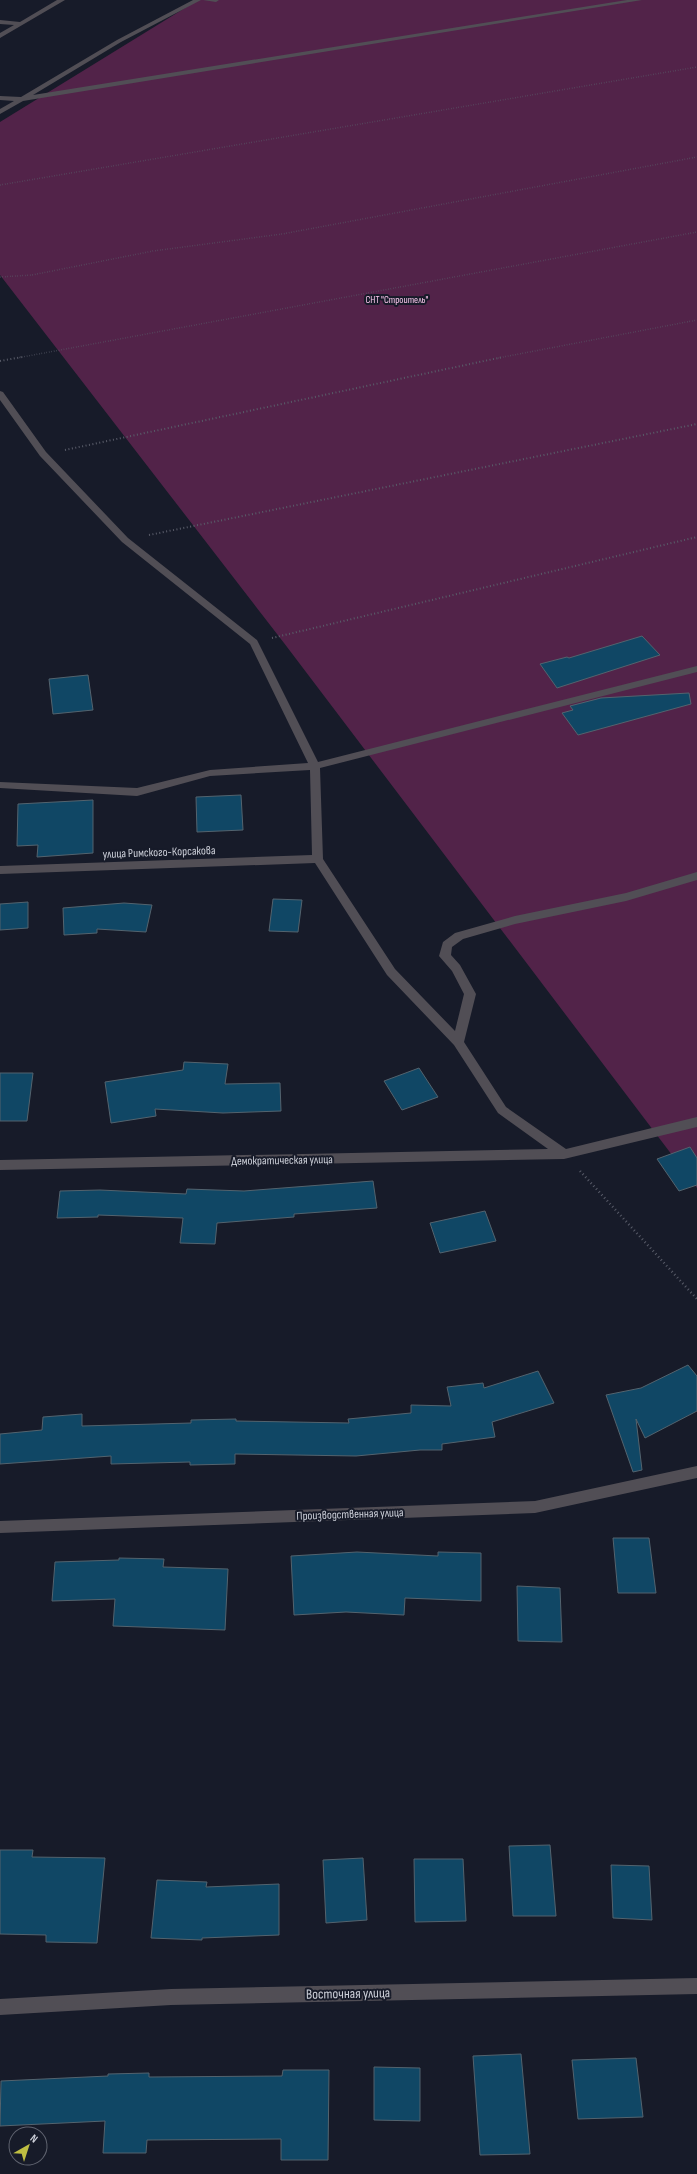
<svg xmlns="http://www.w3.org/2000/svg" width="697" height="2174" viewBox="0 0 697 2174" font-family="'Sofia Sans Condensed',sans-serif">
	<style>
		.green { fill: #522349 }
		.building { fill: #104765; stroke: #53636e }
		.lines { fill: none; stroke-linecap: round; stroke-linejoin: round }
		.path-far2 { stroke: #595c69; stroke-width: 1.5; stroke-dasharray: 0.5 2; stroke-linecap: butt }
		.path-far1 { stroke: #595c69; stroke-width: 2; stroke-dasharray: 1 2.5; stroke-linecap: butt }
		.path { stroke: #595c69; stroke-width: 2.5; stroke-dasharray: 1 3; stroke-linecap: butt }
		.minor { fill: #514e55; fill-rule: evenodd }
		.labels { text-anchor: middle; stroke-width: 4; stroke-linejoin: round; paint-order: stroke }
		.far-park-label { font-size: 10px; fill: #f8c6eb; stroke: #171b29 }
		.street-label { font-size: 12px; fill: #ced1da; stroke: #171b29 }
		.near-street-label { font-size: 14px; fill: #ced1da; stroke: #171b29 }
	</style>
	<rect width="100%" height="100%" fill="#171b29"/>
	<polygon class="green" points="198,0 697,0 697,1188 284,643 0,275 0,122"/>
	<g class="building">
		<polygon points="642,636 660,655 557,688 540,664 567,657 569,658"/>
		<polygon points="88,675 93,710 53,714 49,679"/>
		<polygon points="689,693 691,704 578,735 562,713 573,710 570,706 601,698"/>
		<polygon points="241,795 243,830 197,832 196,797"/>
		<polygon points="93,800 93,853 37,857 38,845 17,846 18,804"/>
		<polygon points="273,899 302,900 298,932 269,931"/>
		<polygon points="28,902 28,928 0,930 0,904"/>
		<polygon points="124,903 152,905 146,932 97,929 97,933 64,935 63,908"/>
		<polygon points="184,1062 228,1064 225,1084 280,1083 281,1111 223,1113 155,1109 156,1116 111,1123 105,1082 183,1070"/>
		<polygon points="419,1068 438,1097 402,1110 384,1081"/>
		<polygon points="0,1073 33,1073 27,1121 0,1121"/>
		<polygon points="690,1147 697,1158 697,1185 679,1191 657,1159"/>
		<polygon points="373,1181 377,1208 294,1214 294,1217 217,1223 215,1244 180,1243 183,1218 98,1215 98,1217 57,1218 60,1191 100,1190 186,1194 187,1189 244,1191"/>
		<polygon points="485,1211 496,1241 440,1253 430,1223"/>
		<polygon points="688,1365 697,1376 697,1411 645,1438 636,1419 642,1470 633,1472 606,1395 641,1388"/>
		<polygon points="538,1371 554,1403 492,1422 495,1437 442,1444 442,1450 420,1450 356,1456 235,1454 235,1464 190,1465 190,1462 111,1464 111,1456 0,1464 0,1434 42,1430 43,1417 82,1414 82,1426 191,1423 191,1420 236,1419 236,1421 349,1423 348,1419 411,1413 411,1405 451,1406 447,1387 483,1383 484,1388"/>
		<polygon points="613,1538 649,1538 656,1593 618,1593"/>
		<polygon points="357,1552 438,1556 438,1552 481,1553 481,1601 405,1598 404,1615 346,1612 294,1615 291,1556"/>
		<polygon points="119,1558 164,1559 163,1567 228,1569 225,1630 113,1626 115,1599 52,1601 55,1562 119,1560"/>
		<polygon points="517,1586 560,1588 562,1642 518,1641"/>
		<polygon points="550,1845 556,1916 513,1916 509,1846"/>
		<polygon points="0,1850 33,1850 32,1857 105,1858 97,1943 46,1942 46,1935 0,1934"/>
		<polygon points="363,1858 367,1920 326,1923 323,1860"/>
		<polygon points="414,1859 463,1859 466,1921 415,1922"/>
		<polygon points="611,1865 649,1866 652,1920 613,1918"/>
		<polygon points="157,1880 207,1882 206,1887 279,1884 279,1935 202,1938 202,1940 151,1938"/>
		<polygon points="521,2054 530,2154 480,2155 473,2056"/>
		<polygon points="636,2058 643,2117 578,2119 572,2060"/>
		<polygon points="374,2067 420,2068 420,2121 374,2120"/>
		<polygon points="283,2070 329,2070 328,2160 281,2160 281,2139 147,2140 146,2153 103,2153 105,2121 0,2126 1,2081 108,2076 108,2074 149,2073 149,2077 282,2076"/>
	</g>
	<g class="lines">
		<g class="path-far2">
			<polyline points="0,185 697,67"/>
			<polyline points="0,277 32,275 153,251 282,234 697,157"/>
			<polyline points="17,358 697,232"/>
			<polyline points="498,358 697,320"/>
		</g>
		<g class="path-far1">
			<polyline points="0,361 22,357"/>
			<polyline points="65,450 503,357"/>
			<polyline points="149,535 697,424"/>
			<polyline points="272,638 697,537"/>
		</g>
		<polyline class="path" points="580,1171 697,1299"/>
		<g class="minor">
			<polygon points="57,0 65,0 0,38 0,33 14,25 0,24 0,20 20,22"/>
			<polygon points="193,0 201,0 121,42 33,95 627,0 642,0 23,101 0,114 0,109 14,101 0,100 0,96 21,97 117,40"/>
			<polygon points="203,0 219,0 216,2"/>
			<polygon points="0,391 3,392 46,452 128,538 257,640 318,762 697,666 697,672 320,768 323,859 395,969 455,1031 464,994 452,971 439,956 443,942 455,933 515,916 626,893 697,872 697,880 626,901 515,924 463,939 452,947 451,955 460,965 476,994 464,1042 506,1107 566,1149 697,1117 697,1127 564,1159 0,1170 0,1160 548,1149 498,1113 454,1045 387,975 315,863 0,874 0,866 312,855 310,770 210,776 137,796 0,788 0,782 137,788 210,770 308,763 250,644 122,542 40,456 0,400"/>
			<polygon points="697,1466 697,1478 535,1513 0,1533 0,1521 535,1501"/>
			<polygon points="697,1978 697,1994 171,2005 0,2015 0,1999 171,1989"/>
		</g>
	</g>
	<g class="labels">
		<g class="far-park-label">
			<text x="397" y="303">СНТ "Строитель"</text>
		</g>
		<g class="street-label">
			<text transform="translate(159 852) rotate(-2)" y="4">улица Римского-Корсакова</text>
			<text transform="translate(282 1160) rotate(-1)" y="4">Демократическая улица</text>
			<text transform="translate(350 1514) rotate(-2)" y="4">Производственная улица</text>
		</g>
		<g class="near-street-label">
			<text transform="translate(348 1993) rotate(-1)" y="5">Восточная улица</text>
		</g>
	</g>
	<g transform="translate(28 2146) rotate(39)"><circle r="19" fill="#171b29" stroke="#606470"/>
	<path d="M0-3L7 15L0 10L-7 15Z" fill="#bfbe42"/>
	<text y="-6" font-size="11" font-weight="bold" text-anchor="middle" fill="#ced1da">N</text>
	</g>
</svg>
